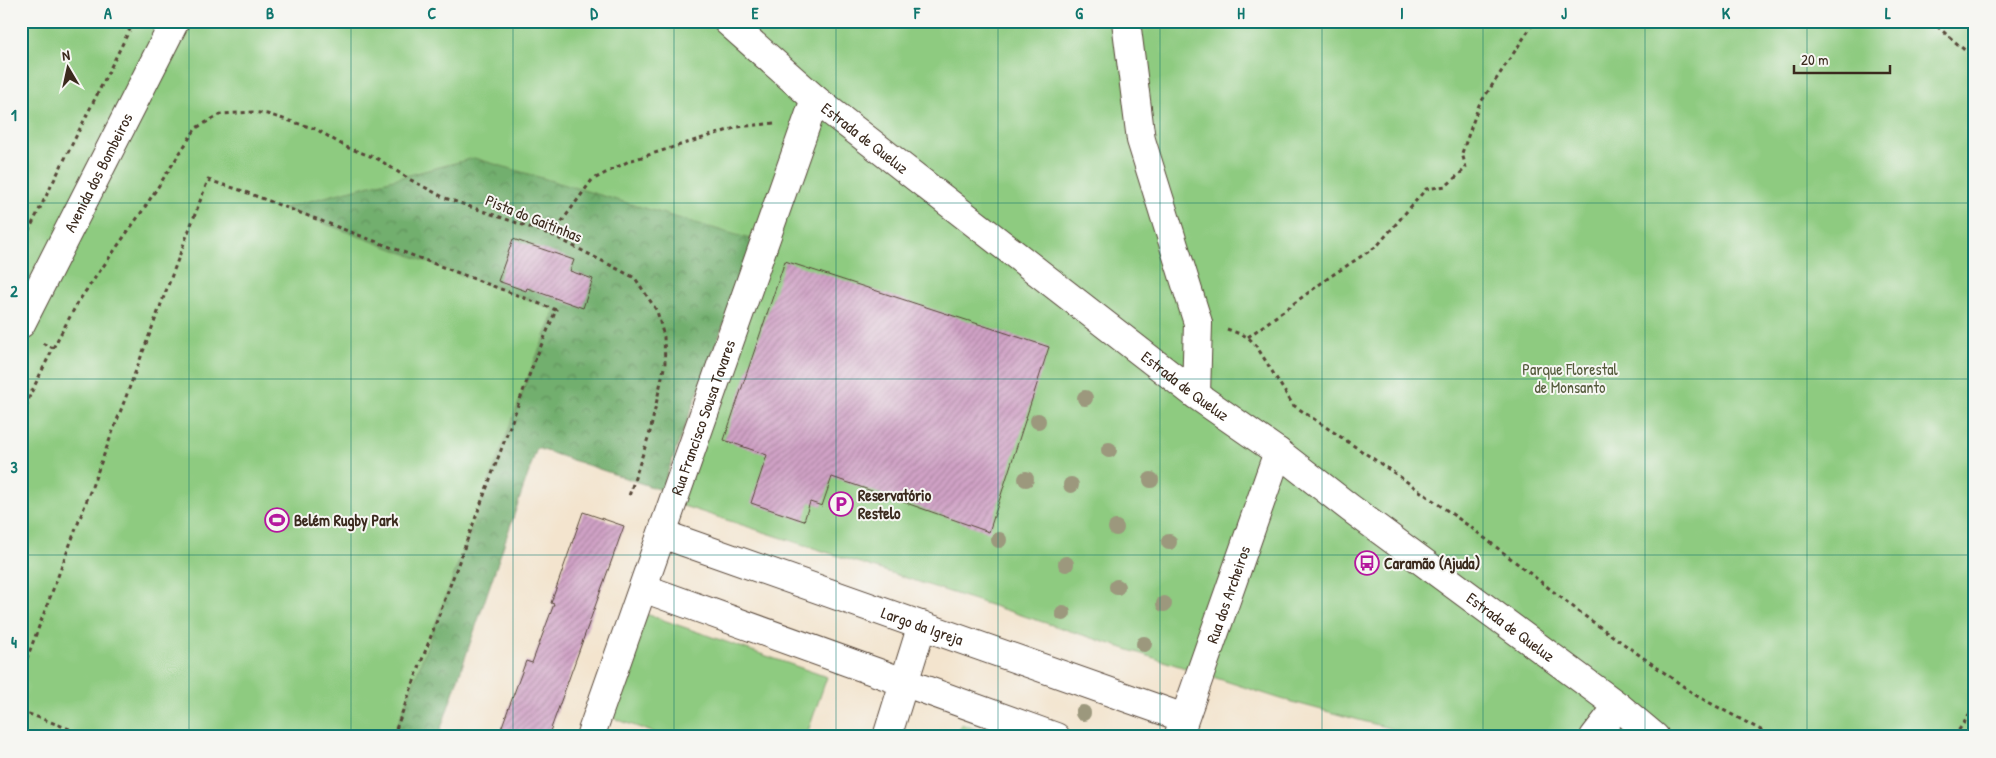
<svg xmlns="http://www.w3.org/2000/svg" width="1996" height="758" viewBox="0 0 1996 758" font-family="'Patrick Hand',sans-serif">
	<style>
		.forest { fill: url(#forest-crowns); stroke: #566c46 }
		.park { fill: #8ecb80; stroke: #647a4f }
		.building { fill: url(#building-hatch) }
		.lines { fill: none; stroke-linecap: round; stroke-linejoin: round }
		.minor-casing { stroke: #574638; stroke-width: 30 }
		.tertiary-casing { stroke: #574638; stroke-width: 30 }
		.path { stroke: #574638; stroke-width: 3; stroke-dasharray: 4 4; stroke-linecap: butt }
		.minor { stroke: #fff; stroke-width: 28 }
		.tertiary { stroke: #fff; stroke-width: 28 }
		.tree { fill: #9c987d }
		.grid { fill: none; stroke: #0f766e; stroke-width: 1; stroke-opacity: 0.55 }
		.labels { text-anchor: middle; stroke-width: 4; stroke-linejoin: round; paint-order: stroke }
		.street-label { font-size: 16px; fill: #3b2a1e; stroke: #f6f6f2 }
		.park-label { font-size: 16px; fill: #545a3b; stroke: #f6f6f2 }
		.poi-label { font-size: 16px; font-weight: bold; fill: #3b2a1e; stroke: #f6f6f2; text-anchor: start }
		.neatline { fill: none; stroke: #0f766e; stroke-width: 2 }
		.grid-label { font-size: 16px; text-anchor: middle; font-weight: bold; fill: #0f766e }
	</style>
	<defs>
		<pattern id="forest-crowns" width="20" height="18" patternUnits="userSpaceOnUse" patternTransform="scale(1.25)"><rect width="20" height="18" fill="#72af6e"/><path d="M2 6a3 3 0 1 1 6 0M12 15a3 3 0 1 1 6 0" fill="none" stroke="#5f8f5a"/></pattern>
		<pattern id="building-hatch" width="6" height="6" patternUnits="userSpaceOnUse" patternTransform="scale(1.25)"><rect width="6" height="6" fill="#d0a2c6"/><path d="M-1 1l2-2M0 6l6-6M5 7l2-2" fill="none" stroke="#aa84a0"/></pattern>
	</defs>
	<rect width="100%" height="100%" fill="#f6f6f2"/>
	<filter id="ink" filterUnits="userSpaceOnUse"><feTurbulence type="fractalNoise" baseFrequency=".02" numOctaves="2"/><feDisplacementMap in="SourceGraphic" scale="10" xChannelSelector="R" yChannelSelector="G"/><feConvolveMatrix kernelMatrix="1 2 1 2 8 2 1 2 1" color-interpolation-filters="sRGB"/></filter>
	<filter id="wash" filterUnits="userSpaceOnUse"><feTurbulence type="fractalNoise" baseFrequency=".0096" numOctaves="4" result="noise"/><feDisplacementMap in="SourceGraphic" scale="20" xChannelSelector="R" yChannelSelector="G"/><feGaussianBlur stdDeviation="1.12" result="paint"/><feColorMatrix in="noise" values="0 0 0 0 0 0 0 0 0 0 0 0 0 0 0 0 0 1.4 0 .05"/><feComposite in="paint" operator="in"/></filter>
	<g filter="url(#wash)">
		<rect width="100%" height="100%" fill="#f3e4ce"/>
		<polygon class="forest" points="175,92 803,114 661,490 537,448 438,737 21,737 21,397"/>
		<g class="park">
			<polygon points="21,21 1975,21 1975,737 1422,737 1281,699 671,502 760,242 474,158 283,208 556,310 533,365 393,737 21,737"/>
			<polygon points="646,614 827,677 806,737 666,737 610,717"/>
			<polygon points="961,724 1000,737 957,737"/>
		</g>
		<g id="blocks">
			<g class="building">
				<polygon points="513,239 574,260 570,271 593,279 583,308 527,288 526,291 498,281"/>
				<polygon points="785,261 1049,347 989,532 832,477 822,506 810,502 804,521 751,503 767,455 724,440"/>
				<polygon points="583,512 624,526 548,737 498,737 526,661 532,663 554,604 551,603"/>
			</g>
		</g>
	</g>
	<g filter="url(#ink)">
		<use href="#blocks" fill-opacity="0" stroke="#574638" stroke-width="1"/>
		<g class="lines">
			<g class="minor-casing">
				<g id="minor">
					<polyline points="1126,21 1141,140 1198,323 1196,395"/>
					<path id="s1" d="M21 324 175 21"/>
					<path id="s2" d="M662 534 1184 718"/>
					<polyline points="643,588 1056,737"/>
					<path id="s3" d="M590 737 815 99"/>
					<polyline points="887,737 922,625"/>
					<path id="s4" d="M1178 737 1278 452"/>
					<polyline points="1594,737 1618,706"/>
				</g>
			</g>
			<g class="tertiary-casing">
				<g id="tertiary">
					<path id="s5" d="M727 21 815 99 1196 395 1278 452 1350 508 1618 706 1655 737"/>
				</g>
			</g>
			<g class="path">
				<polyline points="1931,21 1975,59"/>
				<polyline points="552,235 592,180 629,161 738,127 775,123"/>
				<polyline points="21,246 134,21"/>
				<polyline points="1227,329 1248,337 1257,347 1293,405 1396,474 1473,529 1586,617 1697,696 1774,737"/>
				<polyline points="1248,337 1331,276 1377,246 1426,189 1446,186 1466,168 1462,153 1479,105 1535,21"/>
				<polyline points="53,348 78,302 143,210 196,128 221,114 252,112 267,114 316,129 346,147 378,159 409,179 445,198 552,235 635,278 657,311 664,337 665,363 650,432 629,496"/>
				<polyline points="21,422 30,395 53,348 42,343"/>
				<polyline points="21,674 208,180 240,190 556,310 533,365 393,737"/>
				<polyline points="21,711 91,737"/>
				<polyline points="1954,737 1975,707"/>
			</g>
			<use href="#minor" class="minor"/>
			<use href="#tertiary" class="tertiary"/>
		</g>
		<g class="tree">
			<circle cx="1085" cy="398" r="8"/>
			<circle cx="1038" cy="421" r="8"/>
			<circle cx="1109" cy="450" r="8"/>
			<circle cx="1026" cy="479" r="8"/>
			<circle cx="1151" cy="480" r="8"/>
			<circle cx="1071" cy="485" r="8"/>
			<circle cx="1116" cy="528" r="8"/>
			<circle cx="999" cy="540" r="8"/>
			<circle cx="1169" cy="542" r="8"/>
			<circle cx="1066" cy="564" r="8"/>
			<circle cx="1117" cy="587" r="8"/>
			<circle cx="1164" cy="604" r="8"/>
			<circle cx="1063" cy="613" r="8"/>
			<circle cx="1144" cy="644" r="8"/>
			<circle cx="1083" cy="713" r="8"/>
		</g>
	</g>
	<path class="grid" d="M189 21V737M351 21V737M513 21V737M674 21V737M836 21V737M998 21V737M1160 21V737M1322 21V737M1483 21V737M1645 21V737M1807 21V737M21 203H1975M21 379H1975M21 555H1975"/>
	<defs>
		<g id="parking-ring" transform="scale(1.25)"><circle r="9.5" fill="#f6f6f2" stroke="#b5179e" stroke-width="1.5"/><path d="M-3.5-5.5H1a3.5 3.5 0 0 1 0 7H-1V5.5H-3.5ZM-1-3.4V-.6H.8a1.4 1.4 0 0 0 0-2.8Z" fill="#b5179e"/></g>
		<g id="stadium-ring" transform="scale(1.25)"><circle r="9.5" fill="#f6f6f2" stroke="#b5179e" stroke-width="1.5"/><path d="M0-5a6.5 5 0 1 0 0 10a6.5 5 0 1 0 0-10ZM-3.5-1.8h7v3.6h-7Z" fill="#b5179e"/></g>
		<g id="bus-ring" transform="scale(1.25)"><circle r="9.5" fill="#f6f6f2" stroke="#b5179e" stroke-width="1.5"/><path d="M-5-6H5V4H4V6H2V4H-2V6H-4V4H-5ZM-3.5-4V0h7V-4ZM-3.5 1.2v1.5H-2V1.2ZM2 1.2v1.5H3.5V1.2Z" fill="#b5179e"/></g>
	</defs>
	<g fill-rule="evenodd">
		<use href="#parking-ring" x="841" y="504"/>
		<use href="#stadium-ring" x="277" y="520"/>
		<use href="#bus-ring" x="1367" y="563"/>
	</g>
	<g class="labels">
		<g class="street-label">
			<text dy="6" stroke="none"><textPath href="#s5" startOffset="181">Estrada de Queluz</textPath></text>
			<text dy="6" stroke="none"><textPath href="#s1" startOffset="170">Avenida dos Bombeiros</textPath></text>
			<text transform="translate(534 218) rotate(22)" y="6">Pista do Gaitinhas</text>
			<text dy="6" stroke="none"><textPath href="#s5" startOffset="586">Estrada de Queluz</textPath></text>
			<text dy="6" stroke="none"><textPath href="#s3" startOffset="339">Rua Francisco Sousa Tavares</textPath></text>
			<text dy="6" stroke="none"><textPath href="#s4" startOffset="151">Rua dos Archeiros</textPath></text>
			<text dy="6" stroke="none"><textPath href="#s2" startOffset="276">Largo da Igreja</textPath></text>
			<text dy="6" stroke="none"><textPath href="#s5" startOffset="991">Estrada de Queluz</textPath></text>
		</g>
		<g class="park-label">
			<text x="1570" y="375">Parque Florestal<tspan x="1570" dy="18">de Monsanto</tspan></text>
		</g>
		<g class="poi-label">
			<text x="858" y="501">Reservatório<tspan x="858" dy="18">Restelo</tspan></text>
			<text x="294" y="526">Belém Rugby Park</text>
			<text x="1384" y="569">Caramão (Ajuda)</text>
		</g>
	</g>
	<rect width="1996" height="758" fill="none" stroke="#f6f6f2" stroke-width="55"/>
	<g transform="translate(68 68) rotate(351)" stroke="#f6f6f2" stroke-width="4" paint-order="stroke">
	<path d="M0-4L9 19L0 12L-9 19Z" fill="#3b2a1e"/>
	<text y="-8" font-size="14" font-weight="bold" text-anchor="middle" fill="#3b2a1e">N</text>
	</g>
	<path d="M1794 65v8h96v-8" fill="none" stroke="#3b2a1e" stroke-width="2.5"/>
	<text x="1801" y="65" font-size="15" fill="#3b2a1e" stroke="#f6f6f2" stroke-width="4" paint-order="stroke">20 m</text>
	<rect x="28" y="28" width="1940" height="702" class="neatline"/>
	<g class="grid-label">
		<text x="108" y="19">A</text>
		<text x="270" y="19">B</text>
		<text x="432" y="19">C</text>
		<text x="594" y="19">D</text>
		<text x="755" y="19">E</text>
		<text x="917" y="19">F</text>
		<text x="1079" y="19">G</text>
		<text x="1241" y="19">H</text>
		<text x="1402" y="19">I</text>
		<text x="1564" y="19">J</text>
		<text x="1726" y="19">K</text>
		<text x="1888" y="19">L</text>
		<text x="14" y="121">1</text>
		<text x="14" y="297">2</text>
		<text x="14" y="473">3</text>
		<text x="14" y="648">4</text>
	</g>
</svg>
